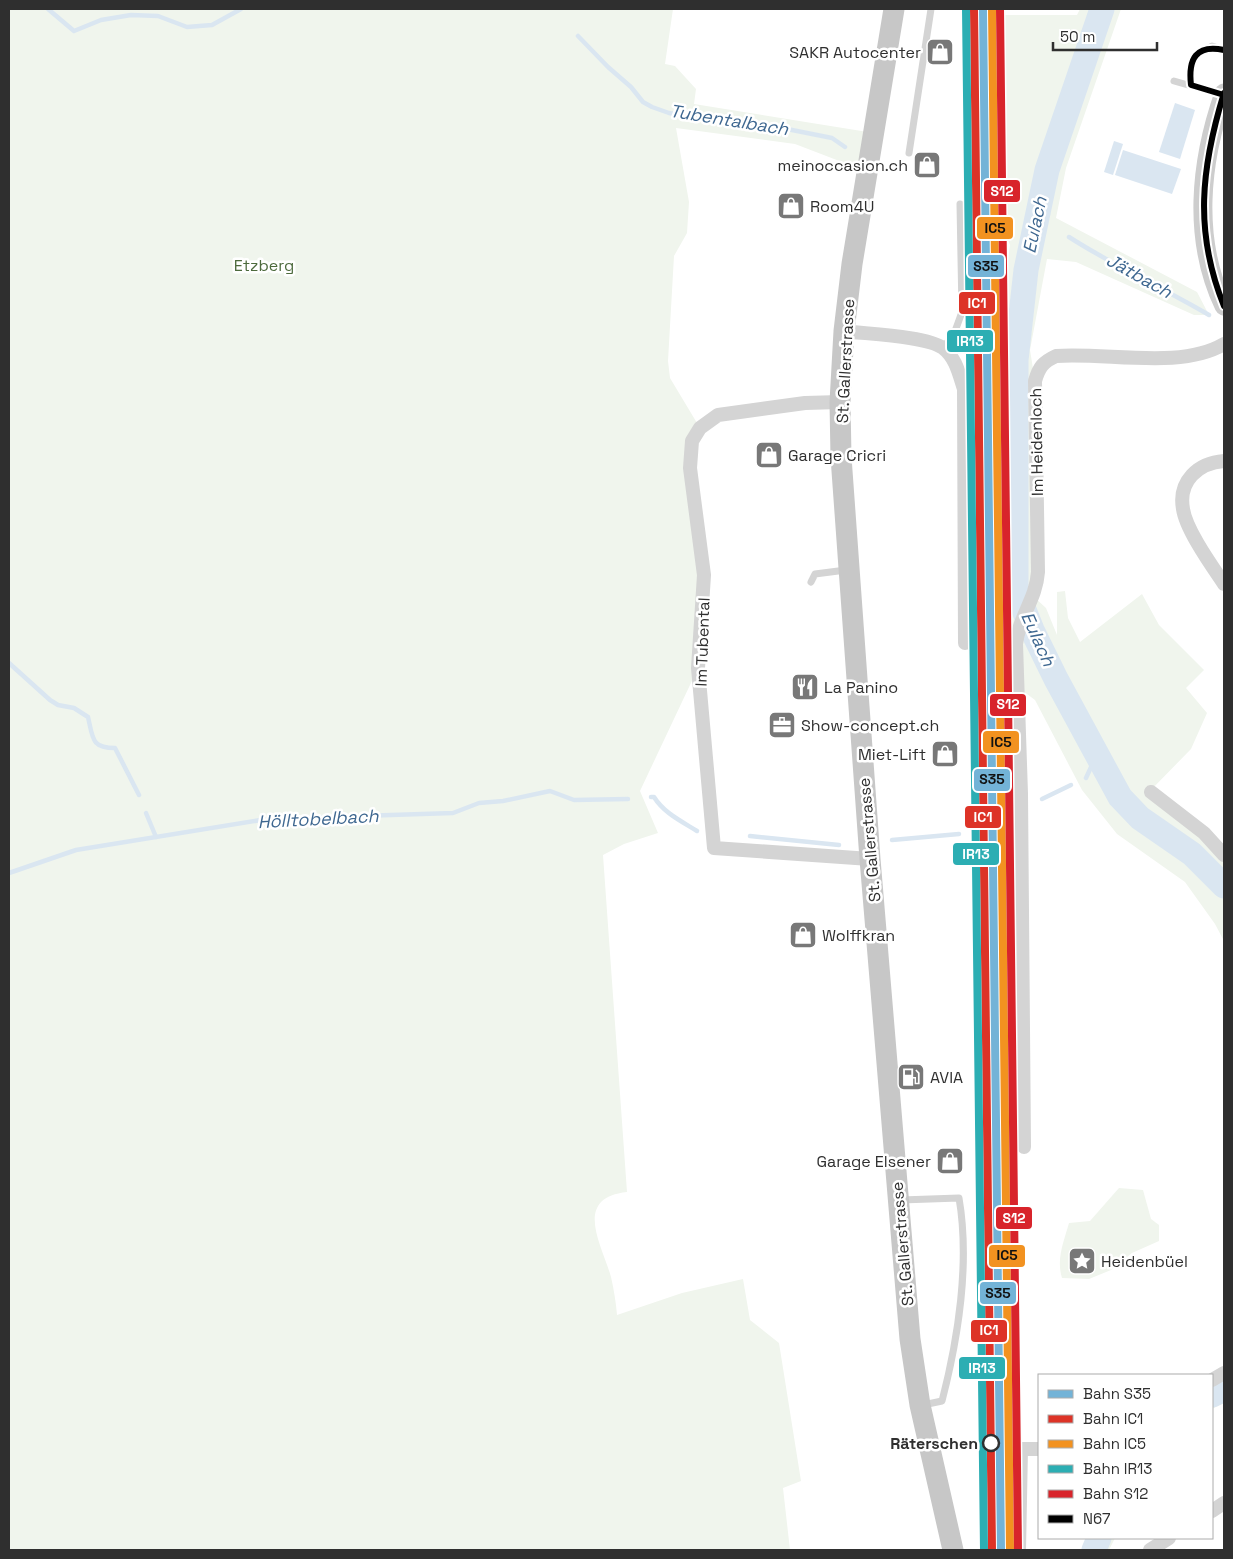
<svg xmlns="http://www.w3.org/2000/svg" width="1233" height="1559" viewBox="0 0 1233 1559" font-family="'Space Grotesk',sans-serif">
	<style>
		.green { fill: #f0f5ed }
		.water { fill: #dae6f1 }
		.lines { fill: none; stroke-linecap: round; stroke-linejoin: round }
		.stream { stroke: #dae6f1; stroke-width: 4.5 }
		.river { stroke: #dae6f1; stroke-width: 25 }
		.lane { stroke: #d4d4d4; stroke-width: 7 }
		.street { stroke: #d4d4d4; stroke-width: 14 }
		.secondary { stroke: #cdcdcd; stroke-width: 19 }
		.primary { stroke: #c7c7c7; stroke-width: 21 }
		.bus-1-casing { stroke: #fff; stroke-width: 10 }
		.bus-1 { stroke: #000; stroke-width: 6 }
		.rail-1-casing { stroke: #fff; stroke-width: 11 }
		.rail-2-casing { stroke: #fff; stroke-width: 11 }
		.rail-3-casing { stroke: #fff; stroke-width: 11 }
		.rail-4-casing { stroke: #fff; stroke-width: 11 }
		.rail-5-casing { stroke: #fff; stroke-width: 11 }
		.rail-1 { stroke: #73b3d7; stroke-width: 8 }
		.rail-2 { stroke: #dd3327; stroke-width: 8 }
		.rail-3 { stroke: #f29220; stroke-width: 8 }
		.rail-4 { stroke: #2caeb3; stroke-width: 8 }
		.rail-5 { stroke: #d8242b; stroke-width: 8 }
		.stop-dot { fill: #fff; stroke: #2f2f2f; stroke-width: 2.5 }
		.labels { text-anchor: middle; stroke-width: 5; stroke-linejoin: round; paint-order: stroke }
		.poi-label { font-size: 16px; fill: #2f2f2f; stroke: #fff; text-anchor: start }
		.park-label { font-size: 16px; fill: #4d6a3d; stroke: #fff }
		.street-label { font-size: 16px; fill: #2f2f2f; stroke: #fff }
		.stop-label { font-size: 16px; font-weight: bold; fill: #2f2f2f; stroke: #fff; text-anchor: end }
		.water-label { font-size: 18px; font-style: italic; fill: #3e6790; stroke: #fff }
		.line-badge { stroke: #fff; stroke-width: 2 }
		.badge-label { font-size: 14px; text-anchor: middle; font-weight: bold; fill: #fff }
		.pale-badge-label { font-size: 14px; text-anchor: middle; font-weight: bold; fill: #111 }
	</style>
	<rect width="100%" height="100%" fill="#fff"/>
	<g class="green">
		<path d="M9 9H673L665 64 675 66 696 89 694 104 874 133 868 169 855 167 795 144 676 128 689 202 687 233 674 256 668 361 670 378 700 428 692 441 704 575 698 668 640 791 658 833 624 844 603 855 627 1192C572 1198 602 1245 611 1277 614 1290 616 1303 617 1315L682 1293 743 1279 750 1320 779 1343 801 1481 783 1488 790 1550H9Z"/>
		<polygon points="1080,9 1121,9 1066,168 1056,218 1197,292 1209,315 1194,315 1076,262 1047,259 1030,350 1035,381 1033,596 1046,608 1057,635 1057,592 1065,591 1068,618 1080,642 1142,594 1159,625 1204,670 1186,688 1207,713 1191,749 1150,791 1224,855 1224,941 1215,924 1185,882 1117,834 1082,790 1035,700 1019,688 1016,644 1007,624 1001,337 1003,296 1010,245 1002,224 997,200 996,16 994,15 1077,15"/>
		<path d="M1119 1188 1143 1190 1151 1219 1159 1225V1241L1132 1253 1111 1270 1089 1279 1062 1278C1056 1259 1064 1241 1069 1223L1090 1221Z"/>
		<polygon points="1224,1373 1224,1403 1212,1409 1212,1380"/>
		<polygon points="1088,1538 1115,1538 1109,1550 1084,1550"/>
	</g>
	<g class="water">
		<polygon points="1175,103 1195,110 1180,159 1159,152"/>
		<polygon points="1114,141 1123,144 1113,175 1104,172"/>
		<polygon points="1123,150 1181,169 1172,194 1115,175"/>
	</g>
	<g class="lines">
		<g class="stream">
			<polyline points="48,9 74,31 101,20 131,15 158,16 187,27 212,25 241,9"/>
			<polyline points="578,36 608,67 631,87 643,102 652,107 669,113 693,118 720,117 765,130 777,127 832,138 845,147"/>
			<polyline points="1040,175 1047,170"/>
			<polyline points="1038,206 1048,215"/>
			<path d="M1069 237C1114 266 1163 288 1209 315"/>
			<path d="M9 663 50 700 58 705 74 708 88 717C93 738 91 748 115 748L139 795"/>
			<polyline points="1086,778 1097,754"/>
			<path d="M651 797H654C664 813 681 821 697 831"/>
			<polyline points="1042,799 1071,785"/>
			<polyline points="146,813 156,837"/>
			<polyline points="750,836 839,845"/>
			<polyline points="892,840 959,834"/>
			<polyline points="9,873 76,850 267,819 453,813 479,803 503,801 550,791 574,800 628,799"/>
		</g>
		<g class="river">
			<polyline points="1102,9 1047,170 1026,270 1016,360 1016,590 1032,630 1056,679 1120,797 1140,818 1192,854 1224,886"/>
			<polyline points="1212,1395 1224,1389"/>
			<polyline points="1094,1550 1099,1538"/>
		</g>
		<g class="lane">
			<polyline points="1174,81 1223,95"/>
			<polyline points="1191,85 1190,72 1195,56 1212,46 1224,50"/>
			<polyline points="909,153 931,9"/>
			<polyline points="943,348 954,334 962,312 960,204"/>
			<polyline points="811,582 815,574 846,570"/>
			<path d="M901 1200 959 1198C970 1262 958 1339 942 1401L923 1405"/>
		</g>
		<g class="street">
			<path d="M844 331C866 334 927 336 943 348 956 358 959 374 964 389L965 643"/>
			<polyline points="840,402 805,403 718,415 700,428 692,441 690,468 704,575 698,668 714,848 870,859"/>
			<path d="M1224 461C1198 463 1178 481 1183 509 1186 530 1212 566 1224 584"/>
			<polyline points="1151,792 1204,833 1224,855"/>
			<path d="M1024 1147 1021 794 1016 644C1019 616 1036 600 1038 572L1035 381C1039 367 1043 362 1056 356 1107 352 1180 370 1224 344"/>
			<polyline points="1212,1380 1224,1373"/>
			<polyline points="1212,1511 1224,1503"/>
			<polyline points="1019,1550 1021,1449 1039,1449"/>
			<polyline points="1150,1550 1169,1538"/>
		</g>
		<path class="secondary" d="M1224 93C1200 162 1192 239 1224 306"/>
		<polyline class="primary" points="894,9 852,264 844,331 840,402 841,457 870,859 910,1339 920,1405 953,1550"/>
		<g class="bus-1-casing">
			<g id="bus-1">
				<path d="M1224 50C1196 44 1188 59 1191 85L1224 95"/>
				<path d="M1224 93C1201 168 1194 232 1224 306"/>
			</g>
		</g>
		<use href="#bus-1" class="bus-1"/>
		<g class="rail-1-casing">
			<polyline id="rail-1" points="983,9 1001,1550"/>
		</g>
		<g class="rail-2-casing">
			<polyline id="rail-2" points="974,9 992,1550"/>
		</g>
		<g class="rail-3-casing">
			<polyline id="rail-3" points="992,9 1010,1550"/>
		</g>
		<g class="rail-4-casing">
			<polyline id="rail-4" points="966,9 984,1550"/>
		</g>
		<g class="rail-5-casing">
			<polyline id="rail-5" points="1000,9 1018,1550"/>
		</g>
		<use href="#rail-1" class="rail-1"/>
		<use href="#rail-2" class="rail-2"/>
		<use href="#rail-3" class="rail-3"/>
		<use href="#rail-4" class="rail-4"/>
		<use href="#rail-5" class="rail-5"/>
	</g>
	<defs>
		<g id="shop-square" transform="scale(1.4375)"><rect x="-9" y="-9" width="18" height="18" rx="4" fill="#787878" stroke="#fff"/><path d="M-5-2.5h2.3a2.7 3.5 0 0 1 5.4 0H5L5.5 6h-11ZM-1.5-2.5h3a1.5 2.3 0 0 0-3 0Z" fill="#fff"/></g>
		<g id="restaurant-square" transform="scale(1.4375)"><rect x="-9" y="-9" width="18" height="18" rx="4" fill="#787878" stroke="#fff"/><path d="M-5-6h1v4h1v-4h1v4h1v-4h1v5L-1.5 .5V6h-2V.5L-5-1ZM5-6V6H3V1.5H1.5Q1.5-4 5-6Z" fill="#fff"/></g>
		<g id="office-square" transform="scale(1.4375)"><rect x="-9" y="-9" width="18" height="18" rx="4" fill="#787878" stroke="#fff"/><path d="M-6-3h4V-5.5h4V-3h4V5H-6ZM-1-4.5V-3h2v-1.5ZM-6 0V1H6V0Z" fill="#fff"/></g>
		<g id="fuel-square" transform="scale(1.4375)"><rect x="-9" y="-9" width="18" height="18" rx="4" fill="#787878" stroke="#fff"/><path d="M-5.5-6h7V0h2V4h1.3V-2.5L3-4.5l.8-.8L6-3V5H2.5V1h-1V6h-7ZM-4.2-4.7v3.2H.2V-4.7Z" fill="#fff"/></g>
		<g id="sight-square" transform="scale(1.4375)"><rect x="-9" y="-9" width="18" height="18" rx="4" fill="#787878" stroke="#fff"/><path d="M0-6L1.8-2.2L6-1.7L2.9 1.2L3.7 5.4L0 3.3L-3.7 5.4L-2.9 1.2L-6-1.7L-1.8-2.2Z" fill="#fff"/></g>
	</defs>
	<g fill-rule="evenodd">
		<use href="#shop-square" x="940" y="52"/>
		<use href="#shop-square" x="927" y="165"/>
		<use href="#shop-square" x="791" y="206"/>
		<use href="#shop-square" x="769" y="455"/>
		<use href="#restaurant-square" x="805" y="687"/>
		<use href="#office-square" x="782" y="725"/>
		<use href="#shop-square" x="945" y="754"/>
		<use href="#shop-square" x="803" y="935"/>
		<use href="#fuel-square" x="911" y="1077"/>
		<use href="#shop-square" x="950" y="1161"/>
		<use href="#sight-square" x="1082" y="1261"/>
	</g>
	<circle class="stop-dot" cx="991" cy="1443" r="8"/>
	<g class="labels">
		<g class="poi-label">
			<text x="921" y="58" text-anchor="end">SAKR Autocenter</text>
			<text x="908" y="171" text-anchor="end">meinoccasion.ch</text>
			<text x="810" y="212">Room4U</text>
			<text x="788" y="461">Garage Cricri</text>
			<text x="824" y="693">La Panino</text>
			<text x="801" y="731">Show-concept.ch</text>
			<text x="926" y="760" text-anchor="end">Miet-Lift</text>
			<text x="822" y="941">Wolffkran</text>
			<text x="930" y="1083">AVIA</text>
			<text x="931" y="1167" text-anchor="end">Garage Elsener</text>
			<text x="1101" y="1267">Heidenbüel</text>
		</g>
		<g class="park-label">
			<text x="264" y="271">Etzberg</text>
		</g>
		<g class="street-label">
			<text transform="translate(845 361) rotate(-87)" y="6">St. Gallerstrasse</text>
			<text transform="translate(1036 442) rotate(-91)" y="6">Im Heidenloch</text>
			<text transform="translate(702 642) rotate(-88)" y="6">Im Tubental</text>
			<text transform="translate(869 840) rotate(-95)" y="6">St. Gallerstrasse</text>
			<text transform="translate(902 1244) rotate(-95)" y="6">St. Gallerstrasse</text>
		</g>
		<g class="stop-label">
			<text x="978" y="1449">Räterschen</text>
		</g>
		<g class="water-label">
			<text transform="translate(729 120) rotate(9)" y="6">Tubentalbach</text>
			<text transform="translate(1035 225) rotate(-78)" y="6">Eulach</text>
			<text transform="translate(1139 276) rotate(29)" y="6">Jätbach</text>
			<text transform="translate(1038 639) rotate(66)" y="6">Eulach</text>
			<text transform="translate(318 819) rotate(-3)" y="6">Hölltobelbach</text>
		</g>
	</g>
	<g class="line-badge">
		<rect x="983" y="179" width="38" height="24" rx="5" fill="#d8242b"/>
		<rect x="976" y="216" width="38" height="24" rx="5" fill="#f29220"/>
		<rect x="967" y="254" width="38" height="24" rx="5" fill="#73b3d7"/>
		<rect x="958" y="291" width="38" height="24" rx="5" fill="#dd3327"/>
		<rect x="946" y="329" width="48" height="24" rx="5" fill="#2caeb3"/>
		<rect x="989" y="693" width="38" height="24" rx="5" fill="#d8242b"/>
		<rect x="982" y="730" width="38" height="24" rx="5" fill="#f29220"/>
		<rect x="973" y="768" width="38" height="24" rx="5" fill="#73b3d7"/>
		<rect x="964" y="805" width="38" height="24" rx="5" fill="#dd3327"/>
		<rect x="952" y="842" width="48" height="24" rx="5" fill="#2caeb3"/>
		<rect x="995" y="1206" width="38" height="24" rx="5" fill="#d8242b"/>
		<rect x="988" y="1244" width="38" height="24" rx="5" fill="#f29220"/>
		<rect x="979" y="1281" width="38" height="24" rx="5" fill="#73b3d7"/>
		<rect x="970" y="1319" width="38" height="24" rx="5" fill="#dd3327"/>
		<rect x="958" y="1356" width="48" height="24" rx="5" fill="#2caeb3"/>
	</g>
	<g class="badge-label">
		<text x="1002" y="196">S12</text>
		<text x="977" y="308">IC1</text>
		<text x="970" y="346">IR13</text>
		<text x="1008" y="709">S12</text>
		<text x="983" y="822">IC1</text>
		<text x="976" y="859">IR13</text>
		<text x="1014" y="1223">S12</text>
		<text x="989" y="1335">IC1</text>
		<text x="982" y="1373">IR13</text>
	</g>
	<g class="pale-badge-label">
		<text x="995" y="233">IC5</text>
		<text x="986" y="271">S35</text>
		<text x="1001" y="747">IC5</text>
		<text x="992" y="784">S35</text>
		<text x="1007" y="1260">IC5</text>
		<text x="998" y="1298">S35</text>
	</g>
	<rect width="1233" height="1559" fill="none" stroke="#2f2f2f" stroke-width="20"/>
	<rect x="1038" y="1374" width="175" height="165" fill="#ffffff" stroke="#acacac"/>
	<rect x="1048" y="1390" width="25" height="8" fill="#73b3d7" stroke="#acacac"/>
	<text x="1083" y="1399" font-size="15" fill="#2f2f2f">Bahn S35</text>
	<rect x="1048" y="1415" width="25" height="8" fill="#dd3327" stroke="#acacac"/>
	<text x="1083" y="1424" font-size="15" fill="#2f2f2f">Bahn IC1</text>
	<rect x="1048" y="1440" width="25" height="8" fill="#f29220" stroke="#acacac"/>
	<text x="1083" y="1449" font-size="15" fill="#2f2f2f">Bahn IC5</text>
	<rect x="1048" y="1465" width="25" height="8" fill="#2caeb3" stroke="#acacac"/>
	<text x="1083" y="1474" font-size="15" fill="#2f2f2f">Bahn IR13</text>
	<rect x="1048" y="1490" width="25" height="8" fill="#d8242b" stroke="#acacac"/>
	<text x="1083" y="1499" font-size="15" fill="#2f2f2f">Bahn S12</text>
	<rect x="1048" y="1515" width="25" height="8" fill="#000000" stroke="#acacac"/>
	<text x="1083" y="1524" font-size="15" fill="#2f2f2f">N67</text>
	<path d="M1053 42v8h104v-8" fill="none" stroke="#2f2f2f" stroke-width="2.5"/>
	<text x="1060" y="42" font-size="15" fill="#2f2f2f" stroke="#ffffff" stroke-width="4" paint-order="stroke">50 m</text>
</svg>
